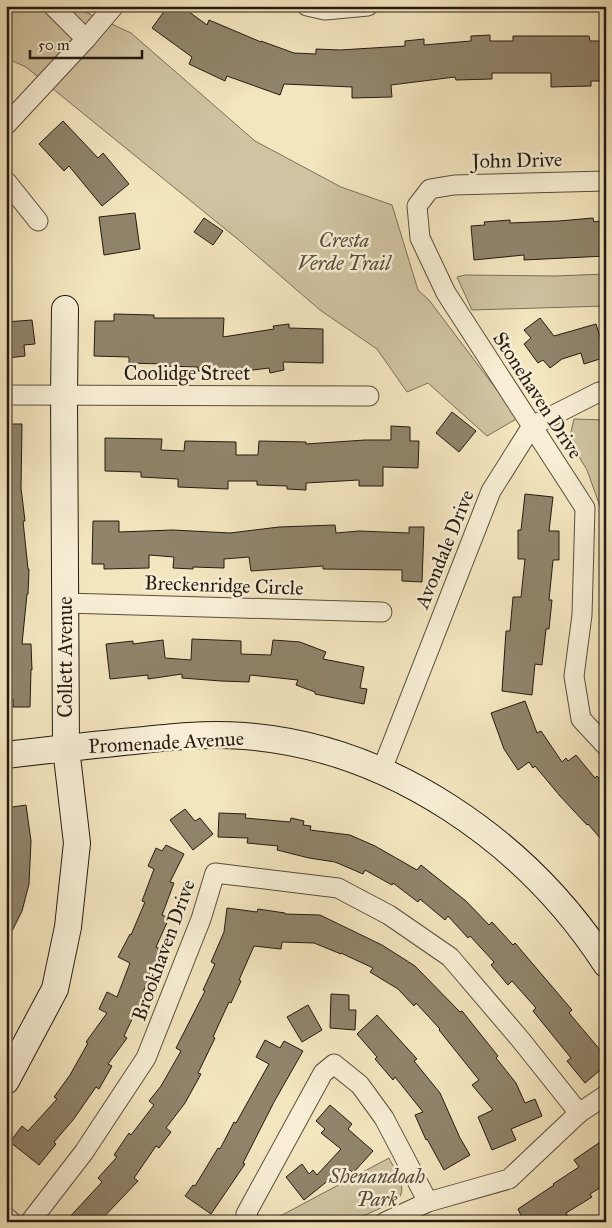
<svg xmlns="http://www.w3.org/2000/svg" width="612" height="1228" viewBox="0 0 612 1228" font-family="'IM FELL Great Primer',serif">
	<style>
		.green { fill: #d0c3a1; stroke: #7a6f59 }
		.building { fill: #90846b; stroke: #241b11 }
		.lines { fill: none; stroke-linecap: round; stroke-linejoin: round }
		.street-casing { stroke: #584e3c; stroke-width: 21 }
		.secondary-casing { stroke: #241b11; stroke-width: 28 }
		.street { stroke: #f7eed5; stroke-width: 19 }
		.secondary { stroke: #f7eed5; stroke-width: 26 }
		.labels { text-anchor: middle; stroke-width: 5; stroke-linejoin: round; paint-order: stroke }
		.street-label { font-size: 20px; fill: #241b11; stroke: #f7eed5 }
		.park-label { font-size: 20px; font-style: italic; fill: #584d3c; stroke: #f7eed5 }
	</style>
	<rect width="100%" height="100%" fill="#f3e5be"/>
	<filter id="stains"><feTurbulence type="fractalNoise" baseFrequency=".004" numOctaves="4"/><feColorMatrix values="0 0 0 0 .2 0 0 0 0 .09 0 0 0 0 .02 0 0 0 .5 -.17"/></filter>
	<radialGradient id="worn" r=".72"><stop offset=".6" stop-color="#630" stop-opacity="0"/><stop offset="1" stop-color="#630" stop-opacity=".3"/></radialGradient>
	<g class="green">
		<polygon points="6,6 72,6 131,33 255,141 341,187 392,205 418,290 429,300 518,418 487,436 428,383 407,392 377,349 320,310 240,241 26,67 6,58"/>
		<polygon points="606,274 606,306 472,310 457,277 465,275 555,276"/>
		<polygon points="574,419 606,420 606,523 587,470 569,440"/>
		<path d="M389 1158C395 1171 410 1189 396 1201L350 1222H269Z"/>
	</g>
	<g class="building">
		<polygon points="168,6 181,6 207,25 209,20 261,42 261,41 294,53 316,54 316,49 340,50 405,46 405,41 424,39 424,45 471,41 471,36 490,35 490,41 513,41 513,36 589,36 590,41 606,41 606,81 591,81 591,86 551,87 551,73 492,73 492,79 456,80 455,77 391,85 392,97 352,98 352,87 284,84 280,95 227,76 225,81 189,64 192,57 152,28"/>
		<polygon points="63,121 98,158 103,153 129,184 102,206 69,166 64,171 39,144"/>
		<polygon points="135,213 140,249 104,255 99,217"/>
		<polygon points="204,218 223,231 213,245 194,232"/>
		<polygon points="593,218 594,222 606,220 606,256 524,260 524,255 474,260 471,226 485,225 484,222 510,220 510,223 559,221"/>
		<polygon points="114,314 154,315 154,318 224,318 223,337 274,329 273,326 289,324 289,328 323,329 323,363 283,362 284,370 270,373 269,368 237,372 198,371 198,367 162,366 162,364 129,363 129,357 94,356 95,321 114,321"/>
		<polygon points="540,318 554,336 596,324 606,357 584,364 581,353 562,359 550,368 543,360 538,363 524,344 531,338 524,330"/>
		<polygon points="32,320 35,344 24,345 25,356 8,358 6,322"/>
		<polygon points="452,412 476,431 459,452 436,433"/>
		<polygon points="6,424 22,424 21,488 25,521 23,521 28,569 29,569 28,594 27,594 22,644 31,644 32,670 31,670 30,707 13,707 13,699 6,699"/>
		<polygon points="391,426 410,427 410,441 419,441 418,468 383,467 383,486 359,486 359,480 306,483 306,490 287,489 287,486 257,485 257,481 228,481 228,489 178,487 178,479 141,477 141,472 105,471 105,438 162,439 161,450 184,451 185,441 236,442 236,455 258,455 259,441 306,442 306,444 365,440 391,440"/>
		<polygon points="525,494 553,497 549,531 559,531 559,560 553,560 549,600 552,600 549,629 546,629 542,665 535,664 532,695 502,691 506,631 510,631 513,597 521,597 525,559 518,559 518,530 521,530"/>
		<polygon points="93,521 119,521 119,532 173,530 230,533 279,527 335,525 336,533 359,531 409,533 409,527 424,527 422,582 402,581 402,570 323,569 323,566 251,571 249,557 224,559 224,568 193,567 193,569 173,568 174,557 149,555 149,568 104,569 104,564 92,564"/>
		<polygon points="192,639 241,641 241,654 271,655 273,640 300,642 326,652 323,659 364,667 360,688 367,689 364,704 315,694 315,692 296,685 298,680 250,675 249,682 221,681 182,678 182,674 148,679 148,675 110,679 106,644 133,641 133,644 163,640 165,658 191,660"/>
		<polygon points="525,701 537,733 541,731 562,762 566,758 568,761 576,755 595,778 597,776 606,786 606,845 588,824 587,825 560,796 535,766 533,768 529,762 518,770 504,749 491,713"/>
		<polygon points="26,805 31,841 29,884 22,911 6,943 6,808"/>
		<polygon points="185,809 195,821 200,818 213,834 193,850 170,820"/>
		<polygon points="219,813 246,814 245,818 290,822 291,818 304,821 303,825 311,826 310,830 350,835 375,846 417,870 421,865 466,901 489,925 492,922 513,945 515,943 572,1010 569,1013 606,1057 606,1065 585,1083 567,1061 571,1058 533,1011 536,1008 512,981 508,985 491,965 494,962 470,936 468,938 448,916 445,920 420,899 418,902 393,883 392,885 365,870 363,874 335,862 309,858 277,850 278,846 247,843 248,838 218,837"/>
		<polygon points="166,845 184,854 170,882 174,883 162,915 169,918 156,947 164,951 152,974 150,973 138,1007 124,1036 127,1038 108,1064 112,1066 99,1089 96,1087 73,1120 54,1142 56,1144 39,1165 10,1142 22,1126 28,1131 57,1099 54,1097 70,1075 88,1043 86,1042 107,1013 99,1009 107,992 117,997 130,963 118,957 130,934 131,935 145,902 142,901 154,869 148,866 156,848 162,851"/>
		<polygon points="227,908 257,912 258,909 285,913 285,914 320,915 382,945 415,966 460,1012 462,1011 498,1056 496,1058 516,1083 525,1103 535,1099 542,1116 511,1129 516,1140 492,1150 478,1117 493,1110 472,1085 479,1080 439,1030 440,1029 416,1003 414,1006 398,989 370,972 373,968 341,953 341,954 314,943 282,942 281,949 254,946 239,980 241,981 231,1003 229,1002 213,1037 215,1038 198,1073 201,1074 185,1103 166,1128 171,1132 159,1148 156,1146 134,1178 138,1181 99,1222 65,1222 102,1182 98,1178 117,1157 114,1155 129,1133 131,1135 154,1105 149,1101 161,1086 181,1051 176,1048 205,991 203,990 215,964 211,962 224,932"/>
		<polygon points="331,994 349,995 349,1010 356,1010 355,1030 330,1028"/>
		<polygon points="308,1005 322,1030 302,1042 287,1017"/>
		<polygon points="377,1015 417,1059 414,1061 440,1093 460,1138 470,1155 444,1170 427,1139 426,1140 415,1115 423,1112 395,1077 393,1080 375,1059 377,1057 357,1034"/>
		<polygon points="265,1040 280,1048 284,1041 303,1051 274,1102 243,1163 245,1164 211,1214 185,1196 193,1185 195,1186 218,1148 220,1149 234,1122 236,1123 269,1064 256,1057"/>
		<polygon points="330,1105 352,1124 348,1129 373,1151 353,1173 344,1165 335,1175 304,1200 286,1177 302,1164 309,1174 313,1170 317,1175 341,1149 321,1133 325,1129 316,1121"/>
		<polygon points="606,1138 606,1184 590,1194 592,1197 566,1213 572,1222 524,1222 518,1209 554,1185 553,1184 579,1167 574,1160"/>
	</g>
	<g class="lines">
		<g class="street-casing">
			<g id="street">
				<polyline points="53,6 86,39"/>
				<polyline points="307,6 325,10 368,6"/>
				<polyline points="6,125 86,39 114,6"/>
				<polyline points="6,181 38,221"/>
				<polyline points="606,181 454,185 430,189 417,206 420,238 446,293 585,508 582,615 574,676 581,719 606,746"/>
				<polyline points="6,395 369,396"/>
				<polyline points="65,603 382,612"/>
				<polyline points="381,772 491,491 532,426 599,392 606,392"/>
				<polyline points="6,1217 12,1222"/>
				<polyline points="30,1222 84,1152 146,1058 201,919 215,873 338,888 389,915 450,957 520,1039 579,1113"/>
				<polyline points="250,1222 246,1214 323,1073 334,1064 360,1085 384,1118 428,1202"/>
				<polyline points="385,1222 428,1202 509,1179 579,1113 606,1095"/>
			</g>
		</g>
		<g class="secondary-casing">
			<g id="secondary">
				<path d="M6 755C49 750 92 745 134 741 170 737 207 733 244 736 391 747 527 842 606 964"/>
				<polyline points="6,1081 55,989 68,927 77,843 66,748 64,395 65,309"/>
			</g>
		</g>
		<use href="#street" class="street"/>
		<use href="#secondary" class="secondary"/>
	</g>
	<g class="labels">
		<g class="street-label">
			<text transform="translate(517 160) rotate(-1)" y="7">John Drive</text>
			<text x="187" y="380">Coolidge Street</text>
			<text transform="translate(538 395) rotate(57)" y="7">Stonehaven Drive</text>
			<text transform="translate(444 549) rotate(-68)" y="7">Avondale Drive</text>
			<text transform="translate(224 585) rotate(2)" y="7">Breckenridge Circle</text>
			<text transform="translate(65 657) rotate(-90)" y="7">Collett Avenue</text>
			<text transform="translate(166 742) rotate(-3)" y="7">Promenade Avenue</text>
			<text transform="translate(163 950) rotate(-70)" y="7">Brookhaven Drive</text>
		</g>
		<g class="park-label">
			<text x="344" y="247">Cresta<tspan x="344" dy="23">Verde Trail</tspan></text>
			<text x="377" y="1183">Shenandoah<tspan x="377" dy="23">Park</tspan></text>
		</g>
	</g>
	<rect width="612" height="1228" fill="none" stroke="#f3e5be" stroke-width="25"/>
	<rect x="8" y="8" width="597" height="1213" fill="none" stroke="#241b11" stroke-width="2.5"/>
	<rect x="12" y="12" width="587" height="1203" fill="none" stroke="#241b11"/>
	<path d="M30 50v8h112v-8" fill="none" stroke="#241b11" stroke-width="2.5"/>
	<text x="38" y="50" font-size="15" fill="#241b11" stroke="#f7eed5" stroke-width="4" paint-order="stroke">50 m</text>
	<rect width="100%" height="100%" filter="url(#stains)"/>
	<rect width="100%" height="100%" fill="url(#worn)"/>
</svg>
